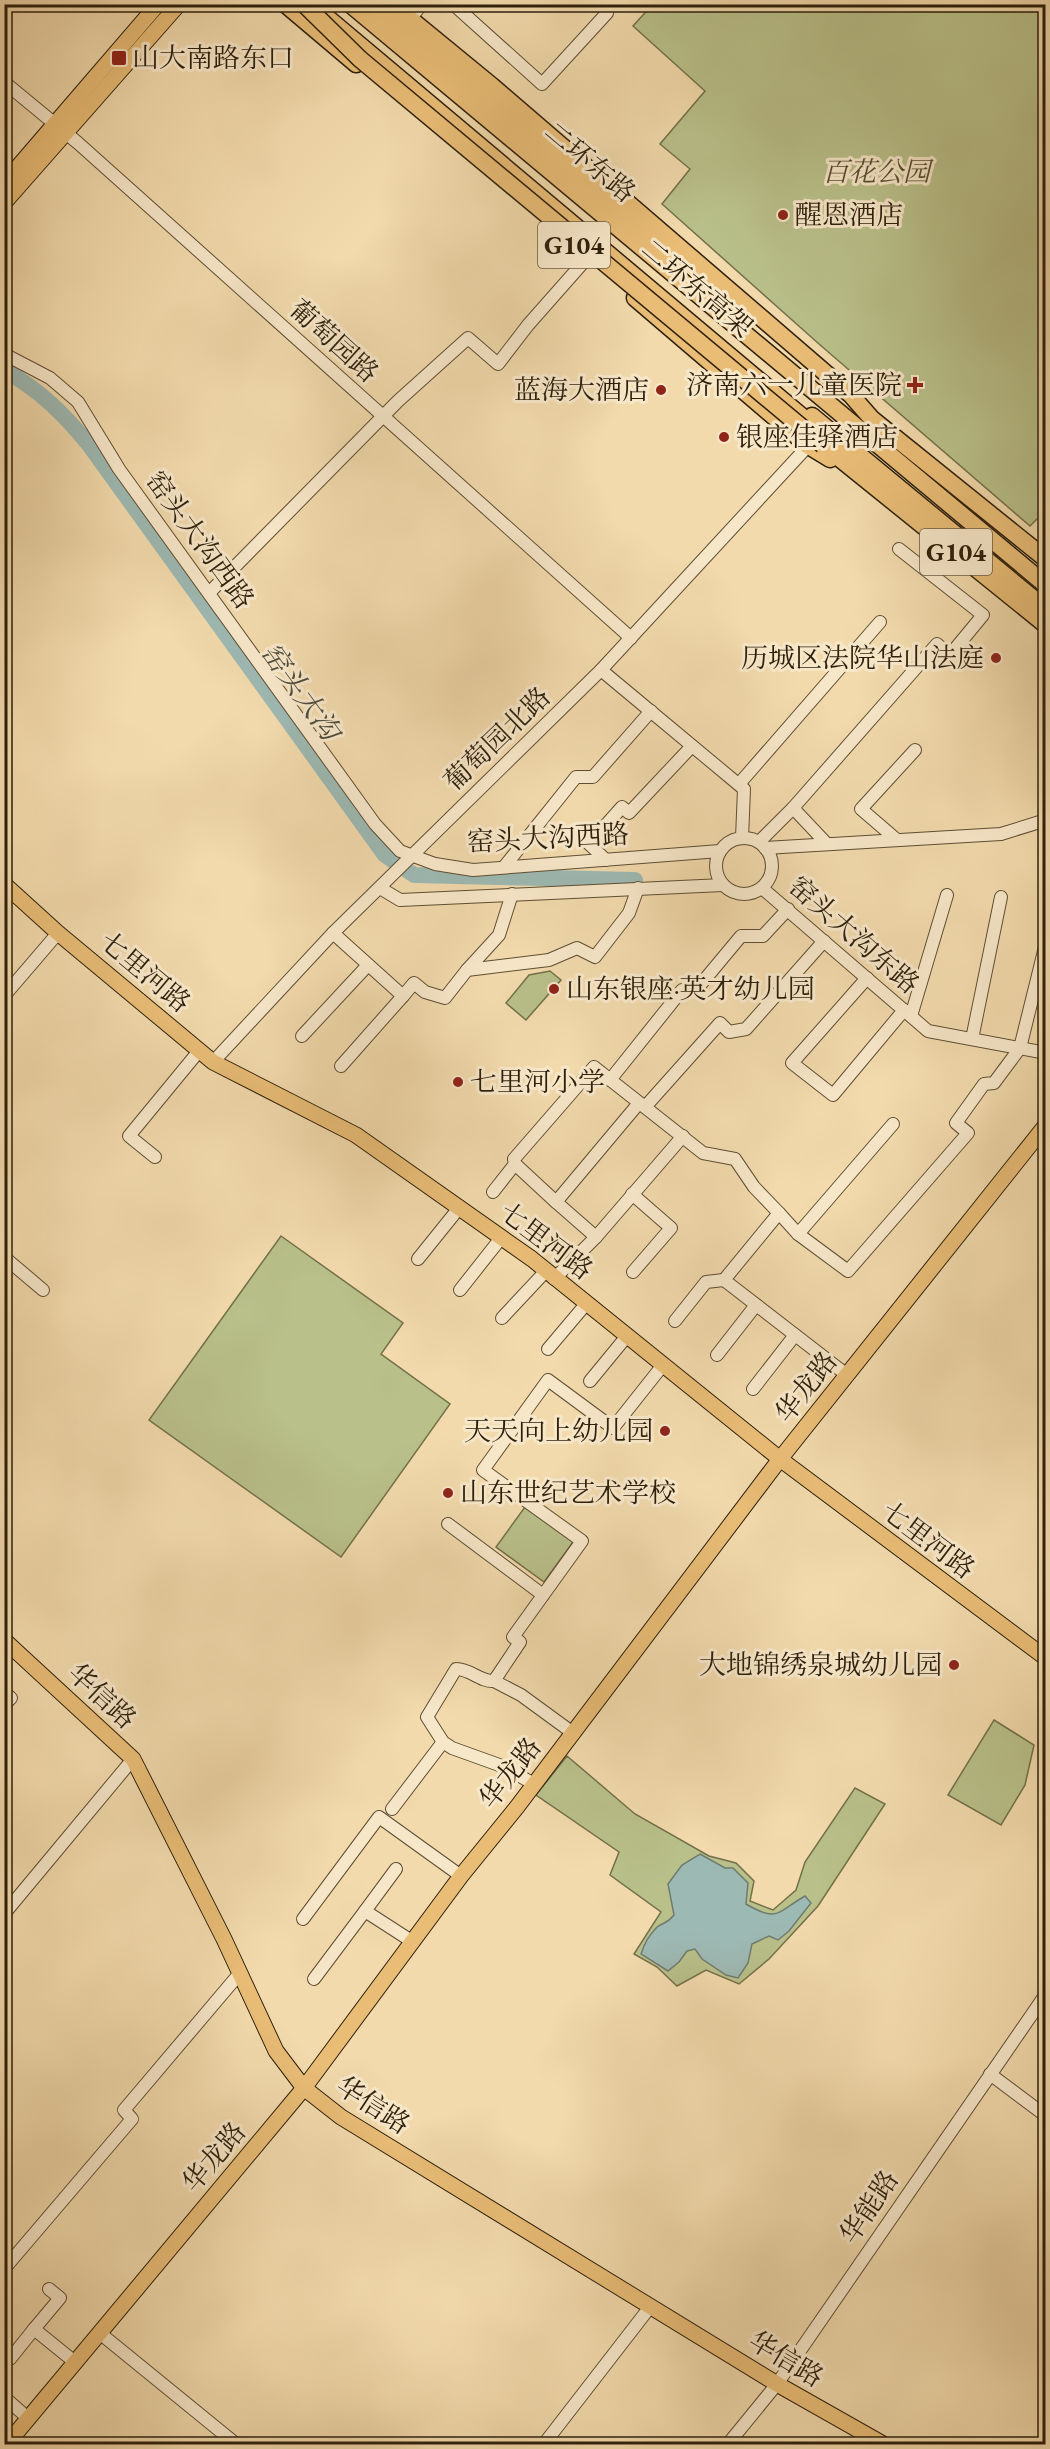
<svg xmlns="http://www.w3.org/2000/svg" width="1050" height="2449" viewBox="0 0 1050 2449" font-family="'EB Garamond','Noto Serif SC',serif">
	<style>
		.green { fill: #b9c08a; stroke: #73704a; stroke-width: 1.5 }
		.water { fill: #9db9b3; stroke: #707b70; stroke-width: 1.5 }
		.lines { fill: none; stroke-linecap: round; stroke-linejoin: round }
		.river { stroke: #9db9b3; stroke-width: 16 }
		.minor-casing { stroke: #5e4e33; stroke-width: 14 }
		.major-casing { stroke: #2d1f0b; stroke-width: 17 }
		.highway-casing { stroke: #2d1f0b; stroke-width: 19 }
		.minor { stroke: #f7e7c9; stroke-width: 12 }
		.major { stroke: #e9bd76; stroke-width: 15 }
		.highway { stroke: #e9bd76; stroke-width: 16 }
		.highway-bridge-casing { stroke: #2d1f0b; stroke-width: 19; stroke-linecap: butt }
		.highway-bridge { stroke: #e9bd76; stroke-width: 16 }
		.poi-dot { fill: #8f2418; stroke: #f7e7c9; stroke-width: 2 }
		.labels { text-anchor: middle; stroke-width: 6; stroke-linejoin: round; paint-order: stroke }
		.shield { fill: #f7e7c9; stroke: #6a5b44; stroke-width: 1.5 }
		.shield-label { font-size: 26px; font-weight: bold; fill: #2d1f0b }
		.poi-label { font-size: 27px; fill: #2d1f0b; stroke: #f7e7c9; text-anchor: start }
		.street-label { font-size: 27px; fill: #2d1f0b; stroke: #f7e7c9 }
		.park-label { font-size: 27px; font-style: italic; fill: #574f31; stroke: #f7e7c9 }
		.water-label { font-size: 28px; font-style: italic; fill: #4f4d3d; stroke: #f7e7c9 }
	</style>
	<rect width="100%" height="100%" fill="#f2daac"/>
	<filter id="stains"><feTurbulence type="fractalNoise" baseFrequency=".00333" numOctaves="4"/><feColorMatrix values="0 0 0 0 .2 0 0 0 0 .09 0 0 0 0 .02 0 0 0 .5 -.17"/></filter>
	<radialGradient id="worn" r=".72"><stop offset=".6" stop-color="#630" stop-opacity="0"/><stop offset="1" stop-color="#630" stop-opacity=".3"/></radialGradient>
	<g class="green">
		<polygon points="653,4 1045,5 1046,510 1030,526 819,344 662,204 690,169 660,144 705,91 633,26"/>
		<polygon points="550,971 561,980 526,1020 506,1003 529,975"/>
		<polygon points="281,1236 403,1323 381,1354 450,1404 341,1557 149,1420"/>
		<polygon points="525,1507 573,1542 544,1582 496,1547"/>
		<polygon points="994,1720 1034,1745 1025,1785 1001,1825 948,1795"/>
		<polygon points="567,1756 635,1814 709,1856 736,1863 754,1881 750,1901 773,1910 796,1890 805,1862 855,1788 885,1804 818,1906 769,1959 739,1984 706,1970 677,1986 657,1967 634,1954 661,1912 610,1875 619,1852 536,1795"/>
	</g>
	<path class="water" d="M700 1854 725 1868H733L748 1883 746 1904C778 1923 777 1912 805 1896L811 1903 789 1931 778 1940 769 1936 752 1944 748 1963 738 1978 726 1975 702 1959 695 1949 687 1951 679 1962 668 1971 641 1954C644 1944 650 1934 657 1927 664 1922 667 1924 674 1915L668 1884 682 1865Z"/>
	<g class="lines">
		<path class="river" d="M4 370C40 390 65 415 90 446L385 855 414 875 635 880"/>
		<g class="minor-casing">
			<g id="minor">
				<polyline points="453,4 542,84 607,13"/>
				<polyline points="410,19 422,4"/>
				<polyline points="4,82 78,143 631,638"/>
				<polyline points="4,354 50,378 78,402 119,469 375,824 400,851 435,864 473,870 720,851"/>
				<polyline points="209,593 398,401 468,338 498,364 528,325 588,257"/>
				<polyline points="601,670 744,789 742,838"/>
				<polyline points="739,784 880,622"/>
				<circle cx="744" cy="866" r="28"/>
				<polyline points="897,840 861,809 915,750"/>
				<polyline points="759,842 793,808"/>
				<polyline points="827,844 793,808 937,644 950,655 983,615 899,549"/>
				<polyline points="765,848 1001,834 1046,820"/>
				<polyline points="606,860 589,844 622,807 629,813 692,746"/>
				<polyline points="504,867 576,777 593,777 651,711"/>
				<polyline points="380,888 400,900 723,885"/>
				<polyline points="762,888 928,1031 1046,1053"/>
				<polyline points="333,933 403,996 414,983 425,992 445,998 467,970 549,960 577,948 595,957 629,913 638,888"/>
				<polyline points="467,970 499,935 512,894"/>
				<polyline points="867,978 792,1063 833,1095 904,1010"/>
				<polyline points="4,996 58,933"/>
				<polyline points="911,1016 947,895"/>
				<polyline points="302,1036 368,965"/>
				<polyline points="972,1039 1001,897"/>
				<polyline points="213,1062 333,933 601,670 808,446"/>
				<polyline points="341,1066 403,996"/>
				<polyline points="610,1080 682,990 696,990 741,936 763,936 788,909"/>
				<polyline points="645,1107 720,1023 729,1032 746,1029 824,941"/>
				<polyline points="155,1157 129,1136 199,1051"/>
				<polyline points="515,1164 514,1159 594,1067 703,1153 735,1159 754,1187 779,1213 724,1280 847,1375"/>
				<polyline points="493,1192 515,1164 556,1202"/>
				<polyline points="632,1194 671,1228 633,1272"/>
				<polyline points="779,1213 798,1234 848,1271 968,1133 956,1123 984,1084 994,1083 1020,1048 1046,943"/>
				<polyline points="798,1234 893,1124"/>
				<polyline points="596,1237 556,1202 639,1103"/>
				<polyline points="4,1257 43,1290"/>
				<polyline points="418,1259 459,1208"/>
				<polyline points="554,1279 596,1237 683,1136"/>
				<polyline points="460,1290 501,1238"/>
				<polyline points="502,1318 546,1271"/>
				<polyline points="675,1321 706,1282 724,1280"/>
				<polyline points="548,1349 586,1304"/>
				<polyline points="717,1355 756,1305"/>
				<polyline points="590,1381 627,1336"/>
				<polyline points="753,1389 795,1335"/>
				<polyline points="448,1524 543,1595"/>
				<polyline points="494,1681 521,1695 573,1733"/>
				<polyline points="4,1692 11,1698 4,1705"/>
				<path d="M534 1784 502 1766 452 1748 443 1742 427 1717 456 1669C471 1669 480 1682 494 1681L520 1642 513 1637 582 1541 483 1470 548 1380 613 1428 663 1365"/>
				<polyline points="392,1809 443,1742"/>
				<polyline points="365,1911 396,1869"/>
				<polyline points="4,1914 133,1759"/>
				<polyline points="303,1919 379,1817 461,1876"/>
				<polyline points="314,1979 365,1911 413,1942"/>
				<polyline points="990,2074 1046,2116"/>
				<polyline points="4,2269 132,2119 124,2110 240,1973"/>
				<polyline points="49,2289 60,2298 34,2329 76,2363"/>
				<polyline points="101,2334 236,2444"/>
				<polyline points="10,2359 34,2329"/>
				<polyline points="4,2397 29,2419"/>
				<polyline points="544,2444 650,2307"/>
				<polyline points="728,2444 777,2384 1046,1994"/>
			</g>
		</g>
		<g class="major-casing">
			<g id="major">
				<polyline points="4,183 158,4"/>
				<polyline points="4,203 179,4"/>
				<polyline points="4,884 58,933 213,1062 356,1135 532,1259 780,1459 1046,1658"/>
				<polyline points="4,1640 133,1759 224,1939 276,2051 304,2088 341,2117 777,2384 883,2444"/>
				<polyline points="7,2444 304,2088 461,1876 517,1807 780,1459 1046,1125"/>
			</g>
		</g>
		<g class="highway-casing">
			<g id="highway">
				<polyline points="285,4 356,64"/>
				<polyline points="350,4 1046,585"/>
				<polyline points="372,4 676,259"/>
				<polyline points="392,4 492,86 851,395 872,419 1046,559"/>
				<polyline points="324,15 812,425 823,445 1046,625"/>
				<polyline points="635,298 807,445 830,459"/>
				<polyline points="812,416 1046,609"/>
			</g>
		</g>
		<use href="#minor" class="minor"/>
		<use href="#major" class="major"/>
		<use href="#highway" class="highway"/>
		<g class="highway-bridge-casing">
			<polyline id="highway-bridge" points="304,4 360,59 823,445"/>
		</g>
		<use href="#highway-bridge" class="highway-bridge"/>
	</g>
	<g class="poi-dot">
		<rect x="111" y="50" width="16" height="16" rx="3"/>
		<circle cx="783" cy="215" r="6"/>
		<path d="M912 376h6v6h6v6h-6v6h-6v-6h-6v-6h6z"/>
		<circle cx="661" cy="390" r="6"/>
		<circle cx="724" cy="437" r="6"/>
		<circle cx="996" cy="658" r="6"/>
		<circle cx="554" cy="989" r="6"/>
		<circle cx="458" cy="1082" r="6"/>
		<circle cx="665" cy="1431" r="6"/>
		<circle cx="448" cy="1493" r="6"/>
		<circle cx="954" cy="1665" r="6"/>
	</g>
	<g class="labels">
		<g class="shield">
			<rect x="538" y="222" width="72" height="46" rx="4.5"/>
			<rect x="920" y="529" width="72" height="46" rx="4.5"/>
		</g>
		<g class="shield-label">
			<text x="574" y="254">G104</text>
			<text x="956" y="561">G104</text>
		</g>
		<g class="poi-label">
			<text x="132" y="67">山大南路东口</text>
			<text x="795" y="224">醒恩酒店</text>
			<text x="902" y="394" text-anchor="end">济南六一儿童医院</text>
			<text x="649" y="399" text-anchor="end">蓝海大酒店</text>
			<text x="736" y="446">银座佳驿酒店</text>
			<text x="984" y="667" text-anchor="end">历城区法院华山法庭</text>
			<text x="566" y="998">山东银座·英才幼儿园</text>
			<text x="470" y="1091">七里河小学</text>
			<text x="653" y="1440" text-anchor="end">天天向上幼儿园</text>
			<text x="460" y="1502">山东世纪艺术学校</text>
			<text x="942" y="1674" text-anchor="end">大地锦绣泉城幼儿园</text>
		</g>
		<g class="street-label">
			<text transform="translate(590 162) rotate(40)" y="9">二环东路</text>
			<text transform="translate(697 288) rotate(40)" y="9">二环东高架</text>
			<text transform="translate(334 341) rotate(42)" y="9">葡萄园路</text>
			<text transform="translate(200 540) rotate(54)" y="9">窑头大沟西路</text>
			<text transform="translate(497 739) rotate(-44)" y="9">葡萄园北路</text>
			<text transform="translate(548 838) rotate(-3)" y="9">窑头大沟西路</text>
			<text transform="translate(854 935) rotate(41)" y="9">窑头大沟东路</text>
			<text transform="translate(145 972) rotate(40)" y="9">七里河路</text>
			<text transform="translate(546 1241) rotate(37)" y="9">七里河路</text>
			<text transform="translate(806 1387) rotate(-52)" y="9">华龙路</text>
			<text transform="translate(928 1540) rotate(37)" y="9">七里河路</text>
			<text transform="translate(102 1696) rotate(43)" y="9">华信路</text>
			<text transform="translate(510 1773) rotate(-52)" y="9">华龙路</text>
			<text transform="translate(373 2105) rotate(33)" y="9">华信路</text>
			<text transform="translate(214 2157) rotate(-50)" y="9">华龙路</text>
			<text transform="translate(869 2207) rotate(-56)" y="9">华能路</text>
			<text transform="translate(786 2359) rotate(31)" y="9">华信路</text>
		</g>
		<g class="park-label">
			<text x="876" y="181">百花公园</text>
		</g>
		<g class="water-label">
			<text transform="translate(301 691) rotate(54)" y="10">窑头大沟</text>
		</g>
	</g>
	<rect width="1050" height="2449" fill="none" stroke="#f2daac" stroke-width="24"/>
	<rect x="6" y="6" width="1038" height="2437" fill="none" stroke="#2d1f0b" stroke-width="3"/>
	<rect x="12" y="12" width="1026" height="2425" fill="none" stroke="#2d1f0b" stroke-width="1.5"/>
	<rect width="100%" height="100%" filter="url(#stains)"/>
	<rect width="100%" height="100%" fill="url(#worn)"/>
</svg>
